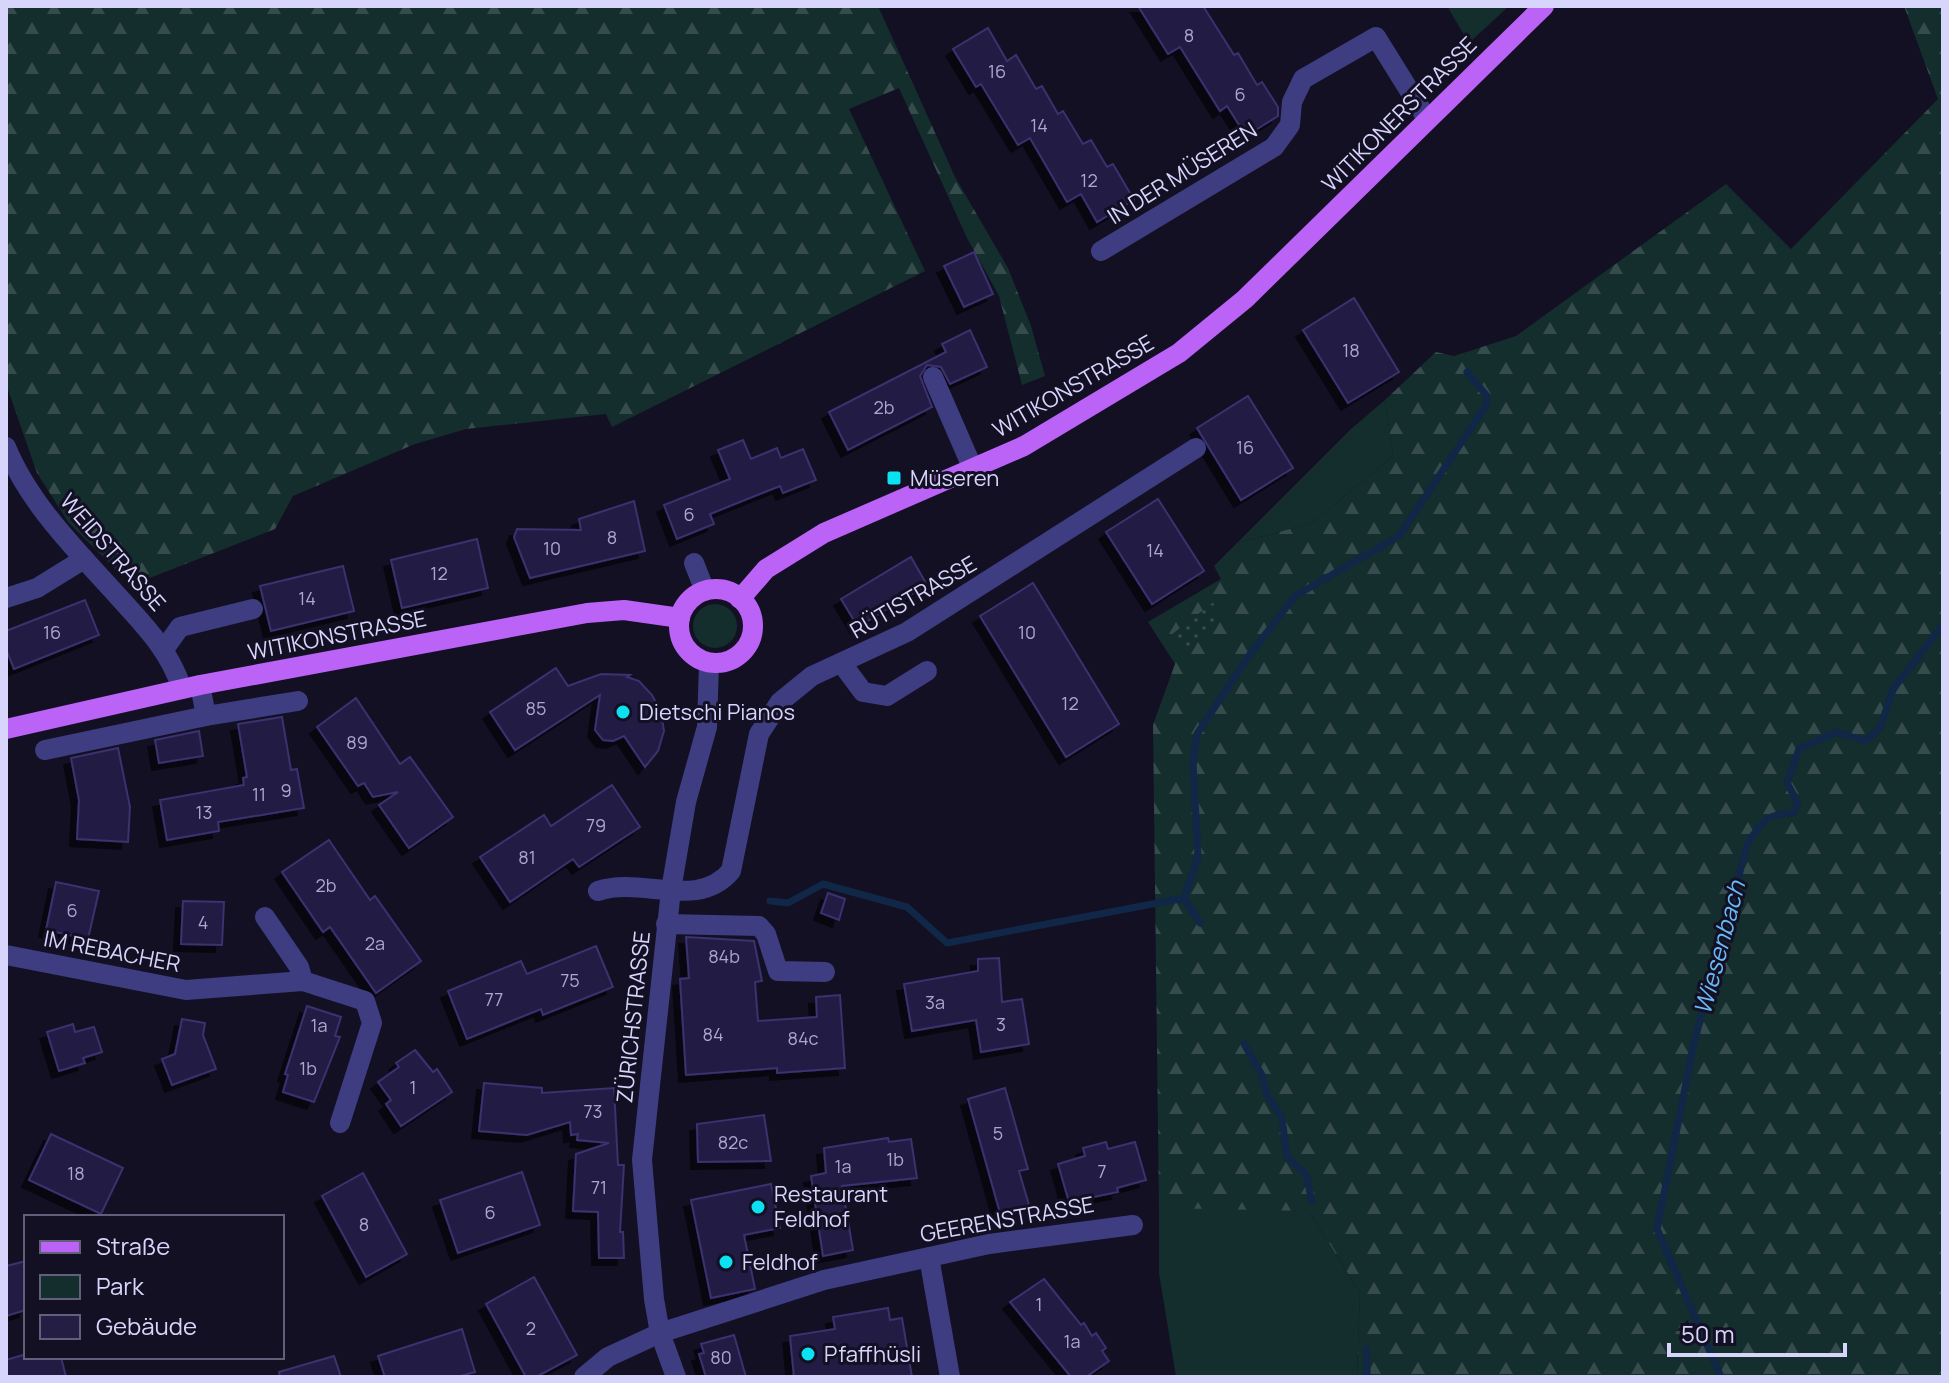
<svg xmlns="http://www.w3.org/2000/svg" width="1949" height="1383" viewBox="0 0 1949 1383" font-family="Manrope,sans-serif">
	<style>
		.green { fill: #132e2c }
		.forest { fill: url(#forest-firs) }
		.park { fill: url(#park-dots) }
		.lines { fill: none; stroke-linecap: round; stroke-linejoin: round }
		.stream { stroke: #112747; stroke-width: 7 }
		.building { fill: #241d44; stroke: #3b306f; stroke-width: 2; filter: url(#shadow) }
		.minor { stroke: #3e3d81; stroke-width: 20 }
		.major { stroke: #bb62f7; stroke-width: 20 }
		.poi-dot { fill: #0ce1f1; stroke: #131024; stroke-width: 3 }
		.labels { text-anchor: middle; stroke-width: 6; stroke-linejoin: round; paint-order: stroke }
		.number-label { font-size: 18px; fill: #aba7cf }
		.street-label { font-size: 22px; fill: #d8d5fd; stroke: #131024 }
		.poi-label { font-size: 22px; fill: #d8d5fd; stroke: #131024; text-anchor: start }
		.water-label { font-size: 24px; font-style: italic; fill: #68b9f7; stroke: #131024 }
	</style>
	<defs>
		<pattern id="forest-firs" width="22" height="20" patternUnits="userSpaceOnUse" patternTransform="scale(2)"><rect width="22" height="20" fill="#132e2c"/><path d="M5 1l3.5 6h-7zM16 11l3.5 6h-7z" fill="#354b4c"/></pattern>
		<pattern id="park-dots" width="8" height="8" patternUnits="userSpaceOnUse" patternTransform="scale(2)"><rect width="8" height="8" fill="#132e2c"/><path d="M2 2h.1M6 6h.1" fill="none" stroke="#354b4c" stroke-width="1.8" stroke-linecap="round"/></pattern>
		<filter id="shadow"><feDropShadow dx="-7" dy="7" stdDeviation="0" flood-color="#0009"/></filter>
	</defs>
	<rect width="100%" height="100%" fill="#131024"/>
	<g class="green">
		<polygon points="1447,6 1509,6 1469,43"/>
		<polygon points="1385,400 1393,456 1312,523 1237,543 1351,429"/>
		<circle cx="715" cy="626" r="22"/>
		<polygon points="1228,1207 1309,1211 1360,1293 1357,1377 1176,1377 1159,1273 1159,1208"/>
	</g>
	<g class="forest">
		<polygon points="6,6 878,6 955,177 1008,268 1031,326 1045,376 1022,385 999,296 967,238 899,88 849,109 925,271 612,427 606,414 466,429 415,444 293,496 275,529 147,579 117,571 69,523 37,473 6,384"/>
		<polygon points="1904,6 1943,6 1943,1377 1357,1377 1360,1293 1309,1211 1159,1208 1153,725 1175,664 1148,622 1221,579 1214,566 1237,543 1312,523 1393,456 1385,400 1436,352 1454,356 1516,336 1726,184 1791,249 1938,99"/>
	</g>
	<polygon class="park" points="1215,601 1217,625 1198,632 1198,641 1181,650 1171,635"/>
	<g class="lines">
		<g class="stream">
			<polyline points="770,901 788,903 823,884 907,907 947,943 1184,898"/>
			<polyline points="1200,923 1184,898 1198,857 1193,762 1197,734 1248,657 1295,596 1399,536 1487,404 1487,396 1467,372"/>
			<polyline points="1244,1044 1262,1075 1267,1095 1282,1118 1287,1157 1306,1174 1312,1202"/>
			<polyline points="1367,1377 1367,1349"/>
			<path d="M1721 1377 1657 1229 1694 1043 1747 845C1760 823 1767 813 1793 813L1798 803 1787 783 1799 749 1836 732 1865 741 1880 728 1893 689 1943 625"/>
		</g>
	</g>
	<g class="building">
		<polygon points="1138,6 1203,6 1234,55 1238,53 1257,85 1262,82 1278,107 1278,116 1246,136 1227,106 1220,111 1180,47 1168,54"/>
		<polygon points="988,28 1007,61 1016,55 1036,89 1042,86 1058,114 1063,111 1083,144 1091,140 1107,167 1113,164 1134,200 1097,222 1081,194 1067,202 1030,138 1018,145 981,84 976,87 953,49"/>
		<polygon points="974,252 993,294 964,307 944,266"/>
		<polygon points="1354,298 1399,372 1348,403 1303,330"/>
		<polygon points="970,330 987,367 950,384 941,367 927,365 920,376 932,407 848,450 829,412 946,352 942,344"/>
		<polygon points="1248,396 1293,468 1241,500 1197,428"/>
		<polygon points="743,440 751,459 777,448 781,458 803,449 816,480 783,493 780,486 710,514 714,524 677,539 664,505 730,479 718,450"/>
		<polygon points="1158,499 1204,571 1152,604 1106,532"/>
		<polygon points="634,501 645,551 530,578 514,537 517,529 581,530 579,519"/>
		<polygon points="477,539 488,588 402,608 391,560"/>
		<polygon points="911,557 927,585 858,627 841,599"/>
		<polygon points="343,566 354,611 271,631 260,586"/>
		<polygon points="1033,583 1119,724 1066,757 980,616"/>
		<polygon points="85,600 99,635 14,669 6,649 6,631"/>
		<polygon points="556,668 568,686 601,674 630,675 627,677 639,681 652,695 661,712 664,731 658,751 645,767 624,736 613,741 603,740 595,730 600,695 515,750 490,712"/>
		<polygon points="356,698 400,764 410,757 453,817 409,848 379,805 398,792 373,797 364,783 358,786 317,727"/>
		<polygon points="282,717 291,770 297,769 304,808 218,822 219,831 167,840 160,800 244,785 243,778 247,777 238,724"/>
		<polygon points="199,731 203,756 159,763 155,740"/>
		<polygon points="118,748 130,807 128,842 77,839 79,800 71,758"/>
		<polygon points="612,785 640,827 579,867 573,859 510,902 480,857 544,815 551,826"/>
		<polygon points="329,840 370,900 375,896 421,961 376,993 330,927 323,932 282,872"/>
		<polygon points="56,882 99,891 88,939 46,930"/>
		<polygon points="828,893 845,899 839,920 821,913"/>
		<polygon points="183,901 224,902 222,945 181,944"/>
		<polygon points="686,937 754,941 762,981 755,982 758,1021 817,1017 816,997 840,995 845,1068 777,1073 777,1068 686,1075 680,979 689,978"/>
		<polygon points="596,946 613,987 543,1015 541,1009 467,1039 448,991 521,961 527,974"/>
		<polygon points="999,958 1002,1002 1022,999 1029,1044 981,1052 976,1020 912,1031 904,984 978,971 978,959"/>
		<polygon points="307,1006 341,1017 335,1036 340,1037 314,1102 283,1092 288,1075 285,1074"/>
		<polygon points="182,1019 205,1023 203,1035 216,1069 172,1085 162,1059 175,1054"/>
		<polygon points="73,1024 75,1032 94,1027 102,1052 83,1058 85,1063 59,1071 47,1032"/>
		<polygon points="415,1050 433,1072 437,1069 452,1092 401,1126 386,1104 391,1100 378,1082 399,1067 396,1063"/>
		<polygon points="484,1083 542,1088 542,1093 614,1088 618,1165 624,1165 620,1232 623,1232 624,1258 599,1258 598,1212 573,1211 576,1154 609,1143 577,1140 578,1134 571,1135 570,1122 527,1135 479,1131"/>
		<polygon points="1005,1088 1028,1169 1019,1171 1029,1205 1000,1213 968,1099"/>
		<polygon points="764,1115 771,1161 698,1162 697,1124"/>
		<polygon points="51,1134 123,1168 101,1214 29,1180"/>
		<polygon points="888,1138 889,1142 911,1139 917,1178 842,1186 853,1250 823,1256 811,1176 826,1173 824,1148"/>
		<polygon points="1106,1142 1108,1149 1135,1142 1146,1180 1117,1188 1118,1192 1069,1202 1058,1164 1085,1156 1083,1148"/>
		<polygon points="522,1172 540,1225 458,1253 440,1200"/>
		<polygon points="363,1173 407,1254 366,1277 322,1196"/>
		<polygon points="771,1184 780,1228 744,1235 755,1289 711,1298 691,1200"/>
		<polygon points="26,1261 26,1310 6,1316 6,1266"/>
		<polygon points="534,1277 577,1355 536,1377 526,1377 486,1304"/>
		<polygon points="1044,1279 1081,1325 1084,1323 1092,1336 1096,1333 1106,1348 1102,1351 1109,1361 1086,1377 1071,1377 1010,1302"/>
		<polygon points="888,1308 890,1320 902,1318 912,1377 794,1377 790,1336 835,1329 833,1317"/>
		<polygon points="462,1329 475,1372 457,1377 385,1377 378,1356"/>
		<polygon points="734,1335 746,1377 706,1377 699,1354 704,1353 701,1344"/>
		<polygon points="26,1354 26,1357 61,1357 66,1377 6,1377 6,1360"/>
		<polygon points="334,1356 341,1377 280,1377 279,1372"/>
	</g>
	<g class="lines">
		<g class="minor">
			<polyline points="1101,251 1274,147 1290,125 1292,102 1303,79 1376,37 1427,119"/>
			<polyline points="933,377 973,469"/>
			<path d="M6 447C29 503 75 549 116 594 143 624 169 649 182 689"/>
			<polyline points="694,563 705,591"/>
			<polyline points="6,598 37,588 84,559"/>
			<polyline points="165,648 180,627 253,609"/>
			<polyline points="843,665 863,692 887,696 927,671"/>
			<polyline points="200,685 206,716 298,701"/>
			<polyline points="45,750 206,716"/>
			<path d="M598 891C642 876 697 911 731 871L759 734 780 702 812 676 907 632 1196 448"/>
			<polyline points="265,917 299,967 303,981"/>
			<polyline points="666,924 759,926 766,934 778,971 825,972"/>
			<polyline points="6,955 186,990 303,981 365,1001 372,1023 340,1123"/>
			<polyline points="929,1257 950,1377"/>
			<polyline points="584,1377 608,1357 660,1333 824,1280 989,1244 1133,1225"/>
			<polyline points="676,1377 660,1333 654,1299 642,1160 671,890 686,802 707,727 709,663"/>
		</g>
		<g class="major">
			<circle cx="716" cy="626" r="37"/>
			<polyline points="740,599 766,569 824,533 1024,446 1179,353 1245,299 1544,6"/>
			<polyline points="6,729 200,685 587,613 624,610 680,618"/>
		</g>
	</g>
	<g class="poi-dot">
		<rect x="886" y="470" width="16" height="16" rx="4"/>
		<circle cx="623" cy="712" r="8"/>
		<circle cx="758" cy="1207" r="8"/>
		<circle cx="726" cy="1262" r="8"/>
		<circle cx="808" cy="1354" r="8"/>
	</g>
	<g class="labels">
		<g class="number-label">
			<text x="1189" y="42">8</text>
			<text x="997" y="78">16</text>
			<text x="1240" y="101">6</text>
			<text x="1039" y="132">14</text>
			<text x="1089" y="187">12</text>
			<text x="1351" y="357">18</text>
			<text x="884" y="414">2b</text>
			<text x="1245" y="454">16</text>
			<text x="689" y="521">6</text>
			<text x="612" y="544">8</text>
			<text x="552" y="555">10</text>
			<text x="1155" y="557">14</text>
			<text x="439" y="580">12</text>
			<text x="307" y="605">14</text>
			<text x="52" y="639">16</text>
			<text x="1027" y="639">10</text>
			<text x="1070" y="710">12</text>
			<text x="536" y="715">85</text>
			<text x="357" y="749">89</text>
			<text x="286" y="797">9</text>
			<text x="259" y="801">11</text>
			<text x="204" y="819">13</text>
			<text x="596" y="832">79</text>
			<text x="527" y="864">81</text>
			<text x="326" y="892">2b</text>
			<text x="72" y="917">6</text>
			<text x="203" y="929">4</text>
			<text x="375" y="950">2a</text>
			<text x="724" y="963">84b</text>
			<text x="570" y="987">75</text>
			<text x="494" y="1006">77</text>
			<text x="935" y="1009">3a</text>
			<text x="1001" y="1031">3</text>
			<text x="319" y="1032">1a</text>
			<text x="713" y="1041">84</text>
			<text x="803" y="1045">84c</text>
			<text x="308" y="1075">1b</text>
			<text x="413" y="1094">1</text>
			<text x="593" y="1118">73</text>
			<text x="998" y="1140">5</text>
			<text x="733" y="1149">82c</text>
			<text x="895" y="1166">1b</text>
			<text x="843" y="1173">1a</text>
			<text x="1102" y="1178">7</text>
			<text x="76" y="1180">18</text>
			<text x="599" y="1194">71</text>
			<text x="490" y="1219">6</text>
			<text x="364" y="1231">8</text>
			<text x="1039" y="1311">1</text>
			<text x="531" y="1335">2</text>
			<text x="1072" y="1348">1a</text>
			<text x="721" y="1364">80</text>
		</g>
		<g class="street-label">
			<text transform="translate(1399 114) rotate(-45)" y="8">WITIKONERSTRASSE</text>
			<text transform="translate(1182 173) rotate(-32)" y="8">IN DER MÜSEREN</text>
			<text transform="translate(1073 386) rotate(-30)" y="8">WITIKONSTRASSE</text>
			<text transform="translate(113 552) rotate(49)" y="8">WEIDSTRASSE</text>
			<text transform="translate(913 597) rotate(-30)" y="8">RÜTISTRASSE</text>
			<text transform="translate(337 635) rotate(-11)" y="8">WITIKONSTRASSE</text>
			<text transform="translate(112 951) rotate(11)" y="8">IM REBACHER</text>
			<text transform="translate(633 1017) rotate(-84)" y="8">ZÜRICHSTRASSE</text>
			<text transform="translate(1007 1219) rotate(-10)" y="8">GEERENSTRASSE</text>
		</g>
		<g class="poi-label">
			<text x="910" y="486">Müseren</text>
			<text x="639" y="720">Dietschi Pianos</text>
			<text x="774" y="1202">Restaurant<tspan x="774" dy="25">Feldhof</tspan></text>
			<text x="742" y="1270">Feldhof</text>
			<text x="824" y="1362">Pfaffhüsli</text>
		</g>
		<g class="water-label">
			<text transform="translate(1720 948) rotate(-75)" y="8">Wiesenbach</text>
		</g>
	</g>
	<rect width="1949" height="1383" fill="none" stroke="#d8d5fd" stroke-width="16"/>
	<rect x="24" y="1215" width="260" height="144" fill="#131024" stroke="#625f7b" stroke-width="2"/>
	<rect x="40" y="1241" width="40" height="12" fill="#bb62f7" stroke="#625f7b" stroke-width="2"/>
	<text x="96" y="1255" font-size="24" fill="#d8d5fd">Straße</text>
	<rect x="40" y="1275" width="40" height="24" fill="#132e2c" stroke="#625f7b" stroke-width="2"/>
	<text x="96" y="1295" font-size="24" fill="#d8d5fd">Park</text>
	<rect x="40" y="1315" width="40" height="24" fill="#241d44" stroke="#625f7b" stroke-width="2"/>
	<text x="96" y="1335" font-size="24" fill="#d8d5fd">Gebäude</text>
	<path d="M1669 1343v12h176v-12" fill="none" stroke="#d8d5fd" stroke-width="4"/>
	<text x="1681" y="1343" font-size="24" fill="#d8d5fd" stroke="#131024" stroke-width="6" paint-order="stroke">50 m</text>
</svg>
